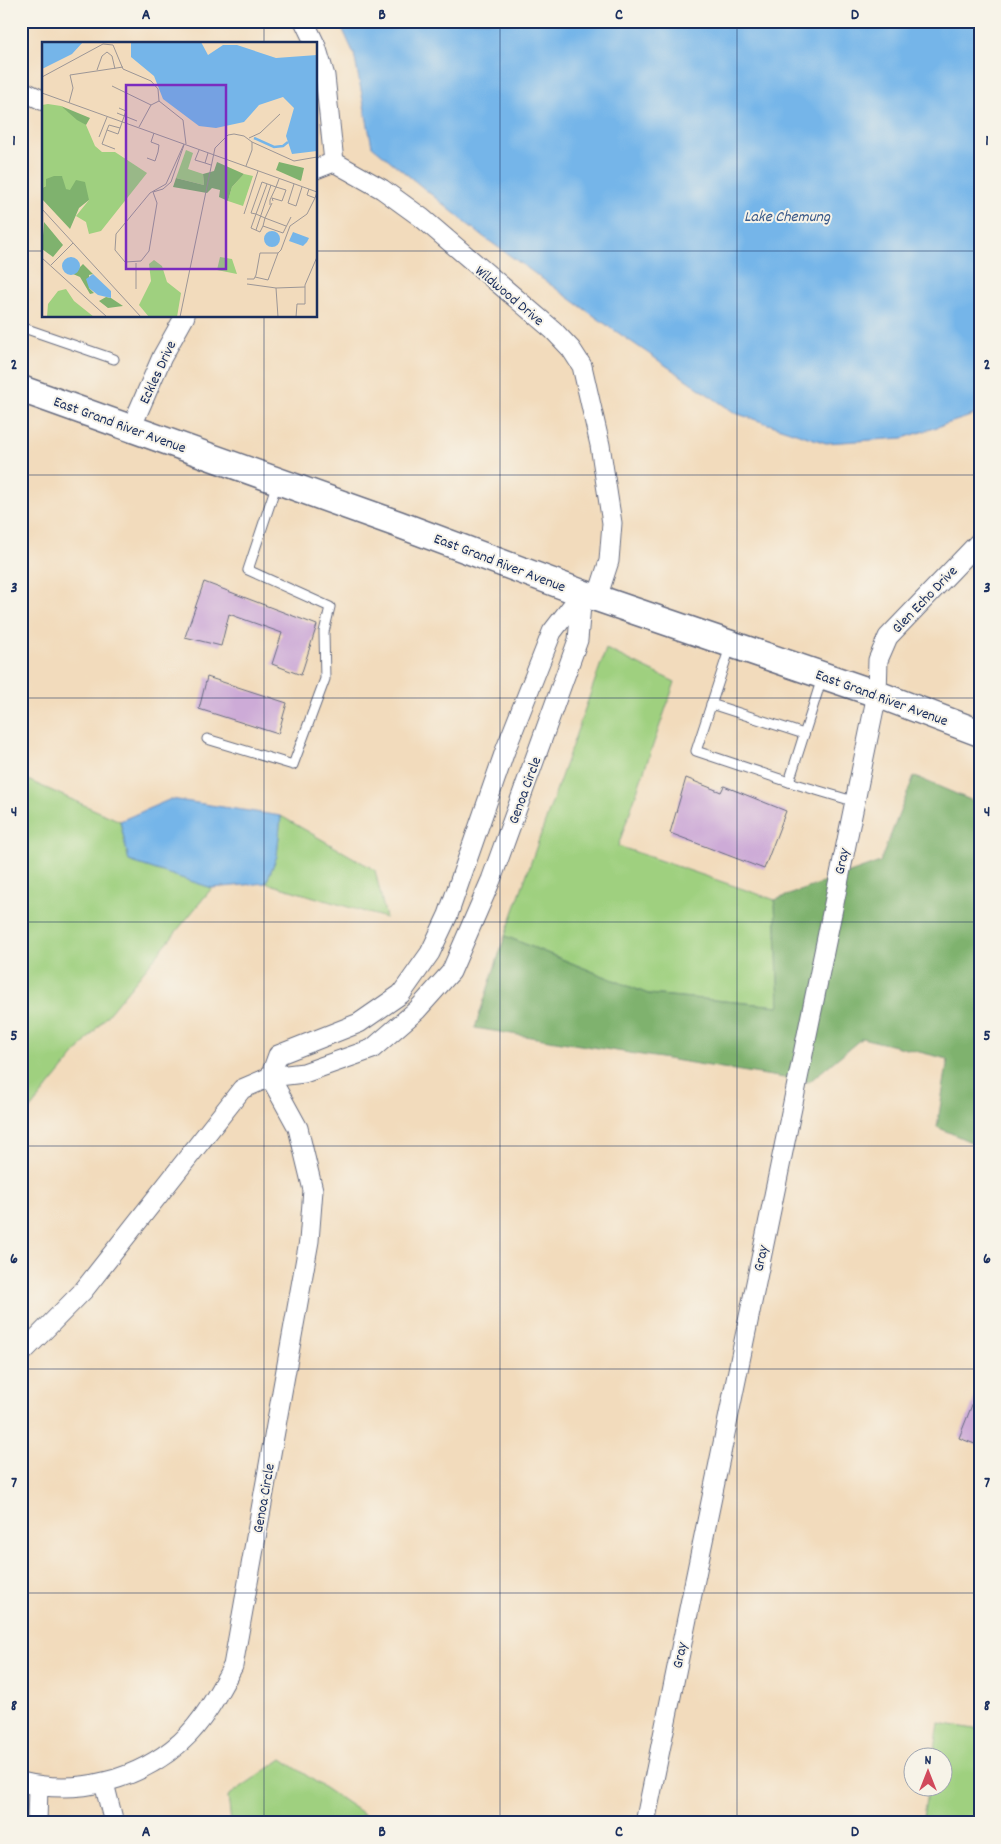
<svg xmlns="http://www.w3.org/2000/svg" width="1001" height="1844" viewBox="0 0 1001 1844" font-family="Dekko,sans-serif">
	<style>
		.green { fill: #9fd07f; stroke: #5d806e }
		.forest { fill: #7fb26e; stroke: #4d7066 }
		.water { fill: #75b5e9; stroke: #4872a4 }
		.building { fill: #cdabd7 }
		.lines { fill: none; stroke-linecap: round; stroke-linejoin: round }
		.service-casing { stroke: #666b7f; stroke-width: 11 }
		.minor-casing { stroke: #666b7f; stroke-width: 21 }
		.secondary-casing { stroke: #666b7f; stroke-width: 29 }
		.service { stroke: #fff; stroke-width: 9 }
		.minor { stroke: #fff; stroke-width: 19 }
		.secondary { stroke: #fff; stroke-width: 26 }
		.grid { fill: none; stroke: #1b2f5e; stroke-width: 1; stroke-opacity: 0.55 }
		.labels { text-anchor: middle; stroke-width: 4; stroke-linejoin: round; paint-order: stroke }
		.street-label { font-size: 15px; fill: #1b2f5e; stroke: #f7f3e8 }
		.water-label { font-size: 16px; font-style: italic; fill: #365788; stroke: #f7f3e8 }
		.inset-river { fill: none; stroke: #75b5e9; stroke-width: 2.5 }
		.inset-road { fill: none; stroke: #9c9696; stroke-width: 1 }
		.view { fill: #7b2cbf; fill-opacity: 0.15; stroke: #7b2cbf; stroke-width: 2.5 }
		.inset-edge { fill: none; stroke: #1b2f5e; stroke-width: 2.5 }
		.neatline { fill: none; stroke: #1b2f5e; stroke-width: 2 }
		.grid-label { font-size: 16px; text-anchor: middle; font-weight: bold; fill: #1b2f5e }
	</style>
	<rect width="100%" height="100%" fill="#f7f3e8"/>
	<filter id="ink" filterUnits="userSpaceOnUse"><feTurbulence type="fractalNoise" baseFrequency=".02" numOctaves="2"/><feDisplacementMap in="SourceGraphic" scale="10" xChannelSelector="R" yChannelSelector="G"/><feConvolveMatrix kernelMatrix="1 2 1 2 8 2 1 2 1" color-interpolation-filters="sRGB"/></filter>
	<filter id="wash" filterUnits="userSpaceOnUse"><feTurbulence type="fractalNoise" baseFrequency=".0096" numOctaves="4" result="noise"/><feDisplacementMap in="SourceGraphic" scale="20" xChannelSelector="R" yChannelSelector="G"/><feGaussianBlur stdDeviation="1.12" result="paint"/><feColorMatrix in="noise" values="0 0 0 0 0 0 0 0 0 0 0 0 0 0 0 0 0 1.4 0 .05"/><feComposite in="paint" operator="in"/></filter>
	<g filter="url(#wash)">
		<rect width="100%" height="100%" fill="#f2dbbc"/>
		<g class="green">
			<polygon points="606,649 675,682 618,846 775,900 779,1006 648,994 505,936"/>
			<polygon points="21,777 120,821 129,861 212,888 21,1120"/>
			<polygon points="281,816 375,870 386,918 266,883 277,856"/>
			<polygon points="939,1723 980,1730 980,1823 922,1823 928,1787 944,1786 944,1756 934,1756"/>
			<polygon points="282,1759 365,1815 367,1823 231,1823 228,1796"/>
		</g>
		<polygon class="forest" points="914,776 980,804 980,1146 937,1127 948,1059 862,1038 809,1082 475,1028 505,936 648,994 779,1006 775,900 880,862"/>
		<g class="water">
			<polygon points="339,21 980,21 980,413 903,438 826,443 735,413 604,323 481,235 372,146 354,54"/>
			<polygon points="171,799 281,816 277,856 266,883 212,888 129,861 120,821"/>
		</g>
		<g id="blocks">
			<g class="building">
				<polygon points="204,582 317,625 301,675 272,664 282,633 229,614 221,646 185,637"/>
				<polygon points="207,677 287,703 278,734 199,709"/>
				<polygon points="686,778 721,792 724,786 786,811 764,869 670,833"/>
				<polygon points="979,1387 980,1387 980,1446 959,1438"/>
			</g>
		</g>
	</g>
	<g filter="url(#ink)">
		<use href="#blocks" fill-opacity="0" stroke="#666b7f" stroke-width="1"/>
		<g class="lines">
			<g class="service-casing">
				<g id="service">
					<polyline points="21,327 114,359"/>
					<polyline points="730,647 696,751 789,782"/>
					<polyline points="822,678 789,782 853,801"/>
					<polyline points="711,704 804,734"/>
					<polyline points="207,739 293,765 325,679 324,632 330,607 248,570 277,483"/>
				</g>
			</g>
			<g class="minor-casing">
				<g id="minor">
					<polyline points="304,21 315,44"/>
					<polyline points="316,46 325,76 334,162 382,189 422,218 553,330 571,349 582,366 600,445 612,523 609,561 597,598"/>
					<polyline points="21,90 44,101"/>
					<polyline points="316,169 334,162"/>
					<polyline points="131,428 162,357 185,316"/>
					<polyline points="21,1354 83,1291 242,1089 270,1077 304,1073 372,1049 417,1010 451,972 491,880 578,640 582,593"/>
					<path d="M21 1782C78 1796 138 1780 181 1742 204 1721 219 1692 233 1666L309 1241 313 1190 298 1128 270 1077 278 1055 359 1023 401 994 430 953 448 915 505 751 552 632 582 593"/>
					<polyline points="104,1783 114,1823"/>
					<polyline points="37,1823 38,1786"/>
					<polyline points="645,1823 877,694 878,660 888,637 980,541"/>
				</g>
			</g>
			<g class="secondary-casing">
				<polyline id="secondary" points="21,389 398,524 582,593 877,694 980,733"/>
			</g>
			<use href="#service" class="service"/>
			<use href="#minor" class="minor"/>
			<use href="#secondary" class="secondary"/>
		</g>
	</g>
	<path class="grid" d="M264 21V44M500 21V1823M737 21V1823M21 251H44M316 251H980M264 316V1823M21 475H980M21 698H980M21 922H980M21 1146H980M21 1369H980M21 1593H980"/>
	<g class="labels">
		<g class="street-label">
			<text transform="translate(510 295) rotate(40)" y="5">Wildwood Drive</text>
			<text transform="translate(157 372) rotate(-65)" y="5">Eckles Drive</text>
			<text transform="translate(120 424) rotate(20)" y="5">East Grand River Avenue</text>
			<text transform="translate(500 562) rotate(21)" y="5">East Grand River Avenue</text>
			<text transform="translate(924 599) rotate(-46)" y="5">Glen Echo Drive</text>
			<text transform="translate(882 697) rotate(20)" y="5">East Grand River Avenue</text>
			<text transform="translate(524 790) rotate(-70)" y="5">Genoa Circle</text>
			<text transform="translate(841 861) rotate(-78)" y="5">Gray</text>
			<text transform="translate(760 1258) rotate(-78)" y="5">Gray</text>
			<text transform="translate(263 1498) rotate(-80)" y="5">Genoa Circle</text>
			<text transform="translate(679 1655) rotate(-78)" y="5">Gray</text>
		</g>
		<g class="water-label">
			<text x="787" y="221">Lake Chemung</text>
		</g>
	</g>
	<g transform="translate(42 42)">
		<rect width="275" height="275" fill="#f2dbbc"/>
		<path d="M6 62 19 64 44 83 53 104 60 110H73L105 131 59 189 47 192 44 180 34 174 47 158 23 147 20 135 0 146V63ZM144 108 151 111 146 127 161 132 162 143 134 136ZM202 132 211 134 201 164 186 159 190 145ZM178 215 190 217 195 232 175 228ZM112 218 120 224 125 240 139 251 135 275H107L97 263 109 239 107 222ZM24 247 32 259 52 275H5L6 262 16 249Z" fill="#9fd07f"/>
		<path d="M19 64 48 76 44 83 35 78ZM175 120 202 132 190 145 186 159 177 155 178 148 170 146 165 151 131 145 134 136 162 143 161 132 172 129ZM237 120 262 126 259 139 234 128ZM12 134H20L24 147 28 148 34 138 43 140 47 158 37 166 28 187 0 157V146L4 144V137ZM2 180 21 203 11 215 0 207ZM41 222 51 232 47 233V246L52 251 48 252 38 235 31 232ZM64 255 69 256 81 264 66 266 57 259Z" fill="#7fb26e"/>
		<path d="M0 0H41L30 12 0 27ZM89 0H159L166 13 181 3H195L234 16 275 13V109L250 112 244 94 252 66 241 55 217 63 202 80 174 86 157 84 121 57 112 34 89 15ZM222 197a8 8 0 1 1 16 0a8 8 0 1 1-16 0ZM251 190 267 196 265 200 261 204 247 199ZM20 224a9 9 0 1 1 18 0a9 9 0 1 1-18 0ZM51 232 69 249V256L56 253 47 246 44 237Z" fill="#75b5e9"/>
		<path class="inset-river" d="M212 96 232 105 241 104 246 100"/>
		<path class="inset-road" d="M55 28 60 14 65 10 70 14 73 27M0 35 61 2 71 3 81 27 109 39 116 47 117 59 141 78 144 102M70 44 109 63M0 51 275 150M27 61 31 46 28 33 81 25M77 66 84 69 76 92 65 88 67 83 78 86M75 71 95 79M97 85 109 63 117 59M65 88 60 102 73 107M57 95 65 75M207 96 218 91 238 72M157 108 153 118 163 121M166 111 163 121 169 123M105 116 113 119 116 110 117 103 109 100 112 91M204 124 210 108V100M237 137 234 145 220 140 209 171 214 172 209 186 218 190 221 184 241 191 249 175M252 142 246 161 254 164 260 145M267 147 265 153 273 156 275 150M111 150 115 161 107 209 99 219 83 220 73 208 74 192 108 151 124 142 142 102M111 150 121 147 129 140 142 103M230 161 223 176 244 184M228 163V158L234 145 244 148 240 159 230 156 231 159M0 167 99 275M202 172 216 129M221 184 223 176 214 172 225 142M214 188 229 143M0 216 65 275M9 223 31 201M213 235 226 238 236 211M205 237H212L214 233 218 211H236L239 208 248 184 265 172 273 156M205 242 234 246 236 275M234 246 263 245M94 247V221M138 275 173 106 186 93 192 92 202 94 210 100 252 119 275 115M254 275 255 262H263V243L275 215"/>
		<path class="view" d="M84 43H184V227H84Z"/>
		<rect width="275" height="275" class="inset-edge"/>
	</g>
	<rect width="1001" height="1844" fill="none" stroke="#f7f3e8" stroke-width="55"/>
	<g transform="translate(928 1772)"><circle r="24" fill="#f7f3e8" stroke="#9fa5b1"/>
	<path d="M0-4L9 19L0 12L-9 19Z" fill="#d1495b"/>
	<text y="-8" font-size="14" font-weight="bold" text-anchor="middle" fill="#1b2f5e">N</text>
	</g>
	<rect x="28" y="28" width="946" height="1788" class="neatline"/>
	<g class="grid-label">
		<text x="146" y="19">A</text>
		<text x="382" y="19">B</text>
		<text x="619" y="19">C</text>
		<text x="855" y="19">D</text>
		<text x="14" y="145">1</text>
		<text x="987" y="145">1</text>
		<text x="14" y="369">2</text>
		<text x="987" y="369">2</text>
		<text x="14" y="592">3</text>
		<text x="987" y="592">3</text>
		<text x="14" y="816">4</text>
		<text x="987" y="816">4</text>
		<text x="14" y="1040">5</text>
		<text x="987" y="1040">5</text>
		<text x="14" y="1263">6</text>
		<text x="987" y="1263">6</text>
		<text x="14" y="1487">7</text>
		<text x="987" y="1487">7</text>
		<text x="14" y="1710">8</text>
		<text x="987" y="1710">8</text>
		<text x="146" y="1836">A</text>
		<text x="382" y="1836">B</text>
		<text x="619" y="1836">C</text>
		<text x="855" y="1836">D</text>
	</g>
</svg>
